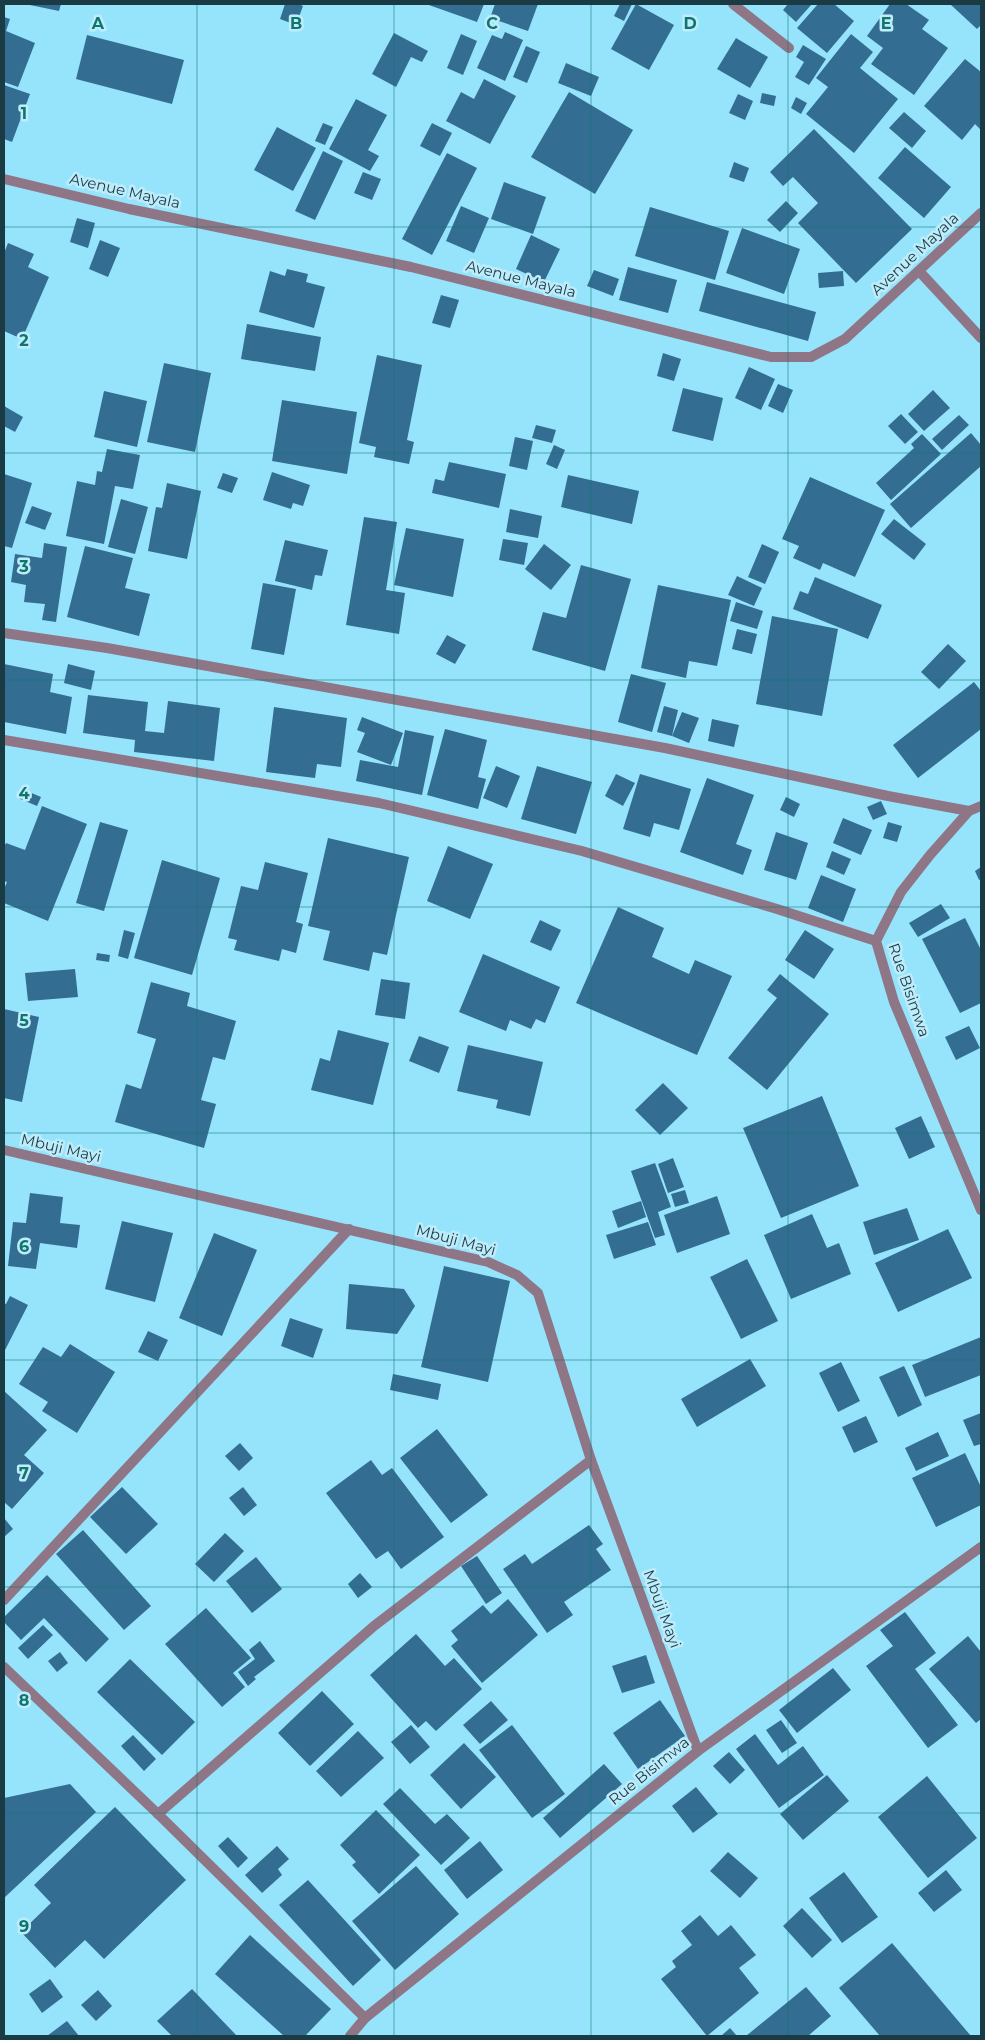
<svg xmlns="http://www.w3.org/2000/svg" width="985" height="2040" viewBox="0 0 985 2040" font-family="Montserrat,sans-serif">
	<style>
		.building { fill: #346d92 }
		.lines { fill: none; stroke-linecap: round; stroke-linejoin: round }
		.lane { stroke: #8e7686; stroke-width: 10 }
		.street { stroke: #8e7686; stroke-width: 10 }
		.grid { fill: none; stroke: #0f766e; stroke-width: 1; stroke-opacity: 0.55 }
		.labels { text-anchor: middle; stroke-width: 5; stroke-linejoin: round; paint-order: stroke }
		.street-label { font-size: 15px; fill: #1a3a44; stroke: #bfecfa }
		.grid-label { font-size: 16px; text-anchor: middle; font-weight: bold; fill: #0f766e; stroke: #bfecfa; stroke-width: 5; stroke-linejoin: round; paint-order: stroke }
	</style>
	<rect width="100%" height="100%" fill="#96e4fc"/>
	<g class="building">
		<polygon points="25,4 61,4 59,11"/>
		<polygon points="285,4 298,4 303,6 296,25 280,19"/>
		<polygon points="426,4 484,4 477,22"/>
		<polygon points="495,4 538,4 528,31 490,18"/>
		<polygon points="620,4 632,4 624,21 614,16"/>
		<polygon points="636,4 674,25 649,70 611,49"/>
		<polygon points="788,4 812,4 796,22 783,10"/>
		<polygon points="818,4 834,4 854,21 827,53 797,28"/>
		<polygon points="890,4 906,4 929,20 922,29 948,48 914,95 871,64 883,48 867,36"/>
		<polygon points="950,4 981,4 981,25 977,29"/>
		<polygon points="4,17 10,19 6,31 35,43 18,87 4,82"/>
		<polygon points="505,32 523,40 505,81 477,68 492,35 502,39"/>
		<polygon points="394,33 428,51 422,62 411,57 396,87 372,74"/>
		<polygon points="461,34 477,41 463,75 447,68"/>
		<polygon points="851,34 873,52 860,68 898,99 854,153 806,114 828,87 816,78"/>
		<polygon points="87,35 184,60 172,104 76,79"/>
		<polygon points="736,38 768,57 750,88 717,69"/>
		<polygon points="803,45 826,59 809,85 795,77 804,62 796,57"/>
		<polygon points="526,46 540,52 527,83 513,77"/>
		<polygon points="965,59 981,72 981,130 975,124 962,140 924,106"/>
		<polygon points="566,63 599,77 591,96 558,83"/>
		<polygon points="484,79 516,96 490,144 446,121 461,92 474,99"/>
		<polygon points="4,85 30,94 12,142 4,139"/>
		<polygon points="569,92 633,130 595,194 531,157"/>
		<polygon points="762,93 776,96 774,106 760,103"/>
		<polygon points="738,94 753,101 745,120 729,113"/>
		<polygon points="796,97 807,103 801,114 791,108"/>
		<polygon points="356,99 387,115 368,150 379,156 370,171 329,149"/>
		<polygon points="904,112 926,131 912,148 889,128"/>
		<polygon points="323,123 333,127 325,145 315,141"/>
		<polygon points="432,123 452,133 440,156 420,146"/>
		<polygon points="277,127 316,148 293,191 254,170"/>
		<polygon points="814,129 912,229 856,283 798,223 818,203 793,177 783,186 770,172"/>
		<polygon points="905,147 951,187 924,218 878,178"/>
		<polygon points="323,151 343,161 315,220 295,211"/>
		<polygon points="447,153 477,168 432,255 402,239"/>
		<polygon points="734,162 749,168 744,182 729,177"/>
		<polygon points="363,172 381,179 372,200 354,193"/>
		<polygon points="504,182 546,197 533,234 491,219"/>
		<polygon points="786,201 798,213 780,232 767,220"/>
		<polygon points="461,206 489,218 474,253 446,241"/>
		<polygon points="650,207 729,231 715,280 635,256"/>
		<polygon points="77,218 95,223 88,248 70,242"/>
		<polygon points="742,228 800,249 784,294 726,273"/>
		<polygon points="531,235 560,249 544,282 516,269"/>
		<polygon points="100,240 120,248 108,277 89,269"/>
		<polygon points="8,243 34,254 28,267 49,277 22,339 4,331 4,253"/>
		<polygon points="628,267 677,280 668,313 619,300"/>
		<polygon points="287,269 308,274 306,282 325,287 314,328 259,312 270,271 285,276"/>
		<polygon points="594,270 619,279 613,296 587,286"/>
		<polygon points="843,271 844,286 819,288 818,273"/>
		<polygon points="707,282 816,312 808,341 699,311"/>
		<polygon points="441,295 459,300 450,328 432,323"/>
		<polygon points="247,324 321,337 315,371 241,359"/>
		<polygon points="663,353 681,359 674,381 657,376"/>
		<polygon points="377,355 422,365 407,440 414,442 409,464 374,457 376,447 359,443"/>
		<polygon points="164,363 211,373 195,452 147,442"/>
		<polygon points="749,367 775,379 761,410 735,398"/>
		<polygon points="778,384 793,390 783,413 768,406"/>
		<polygon points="683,388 723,398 713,441 672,431"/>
		<polygon points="933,390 950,408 924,431 908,414"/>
		<polygon points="104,391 147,401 137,447 94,437"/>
		<polygon points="282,400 357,412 347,474 272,461"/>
		<polygon points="4,406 23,417 15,432 4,426"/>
		<polygon points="901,414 918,432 905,444 888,426"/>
		<polygon points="959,415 969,425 942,450 932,439"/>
		<polygon points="536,425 556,430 552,443 532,438"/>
		<polygon points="971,433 981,445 981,466 911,528 890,504"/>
		<polygon points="922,434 941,454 891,500 876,483 914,448 911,444"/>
		<polygon points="515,437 533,441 527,470 509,466"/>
		<polygon points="554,445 565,450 557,469 546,464"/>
		<polygon points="107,449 140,455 133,489 115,486 104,544 66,536 77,481 95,485 97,471 102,472"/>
		<polygon points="449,462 506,474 499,508 432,493 435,479 444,481"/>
		<polygon points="272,472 310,485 303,506 293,503 291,509 263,500"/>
		<polygon points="223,473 238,478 232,493 217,488"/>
		<polygon points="4,474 32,483 12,548 4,546"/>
		<polygon points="568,475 639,491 632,524 561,507"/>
		<polygon points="810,477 885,510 855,577 823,563 820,570 793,558 799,546 782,539"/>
		<polygon points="167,483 201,491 187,559 148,551 156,507 162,508"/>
		<polygon points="121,499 148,507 135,554 108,547"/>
		<polygon points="32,506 52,513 45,530 25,523"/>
		<polygon points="510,509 542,516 538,538 506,532"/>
		<polygon points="364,517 397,522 386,590 405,593 399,634 346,625"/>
		<polygon points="894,519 926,544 914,560 881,534"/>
		<polygon points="406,528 464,539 453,597 394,585"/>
		<polygon points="503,539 528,543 524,565 499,560"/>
		<polygon points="285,540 328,550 322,576 315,575 312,590 275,581"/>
		<polygon points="44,543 67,547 56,622 42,620 45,604 24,602 26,585 11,582 15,554 42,558"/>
		<polygon points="544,544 571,565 551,590 525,569"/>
		<polygon points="762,544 779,552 765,584 748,577"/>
		<polygon points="85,546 133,558 125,588 150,594 139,636 67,617"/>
		<polygon points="581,565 631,579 605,671 532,650 543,612 566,618"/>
		<polygon points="737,576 762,588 754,606 728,595"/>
		<polygon points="815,577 882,605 868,639 793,609 800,591 808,594"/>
		<polygon points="263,583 296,589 284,655 251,649"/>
		<polygon points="658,585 731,600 717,666 689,661 686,678 641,668"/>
		<polygon points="736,602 763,611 757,629 730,621"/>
		<polygon points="772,616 838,629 822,716 756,704"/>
		<polygon points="737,629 757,634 752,654 732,649"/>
		<polygon points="447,635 466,645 455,664 436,654"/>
		<polygon points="948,644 966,661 939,689 921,672"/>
		<polygon points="4,664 53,674 50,692 72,697 66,734 4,722"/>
		<polygon points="68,664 95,671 91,690 64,683"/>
		<polygon points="631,674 666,683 652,732 618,722"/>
		<polygon points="974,682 981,691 981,729 918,778 893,745"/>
		<polygon points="88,695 148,702 145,731 164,733 168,701 220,708 214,761 134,752 135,740 83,733"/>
		<polygon points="664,706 678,710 672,736 657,732"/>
		<polygon points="274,707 347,718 341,767 317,764 315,778 266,772"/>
		<polygon points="682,712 699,718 689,743 672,736"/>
		<polygon points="362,717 403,733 391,765 357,752 365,733 357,730"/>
		<polygon points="712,719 739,725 734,747 708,741"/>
		<polygon points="445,729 487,740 478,777 486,779 478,809 427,795"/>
		<polygon points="405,730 434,736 422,795 356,781 360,760 398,767"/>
		<polygon points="496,766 520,776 507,808 483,798"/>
		<polygon points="537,766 592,782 576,834 521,819"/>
		<polygon points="616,774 635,783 623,806 605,796"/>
		<polygon points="640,774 691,789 679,830 654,823 650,837 623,829"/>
		<polygon points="707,778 754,795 736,844 752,850 743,875 680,852"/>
		<polygon points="22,789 41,797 37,806 18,798"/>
		<polygon points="786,797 800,804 794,817 780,810"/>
		<polygon points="881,801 887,814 873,820 867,807"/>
		<polygon points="42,806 87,824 48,921 4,903 4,889 7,882 4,881 4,847 6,843 25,850"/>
		<polygon points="843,818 872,830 861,855 833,843"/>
		<polygon points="100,822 128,830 104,911 76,903"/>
		<polygon points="888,822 902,826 897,842 883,838"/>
		<polygon points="776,832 808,843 796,880 764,870"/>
		<polygon points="328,838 409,857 387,955 373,952 369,971 323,960 330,931 308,926"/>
		<polygon points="448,846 493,864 470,919 427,901"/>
		<polygon points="832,851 851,859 844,875 826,867"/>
		<polygon points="162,860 220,878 192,975 134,958"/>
		<polygon points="265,862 308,873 296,922 303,924 296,953 282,949 279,961 234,950 237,940 228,938 241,886 258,890"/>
		<polygon points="981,867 981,879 979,880 975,871"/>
		<polygon points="821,875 856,889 843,922 808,908"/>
		<polygon points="941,904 950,918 918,937 909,923"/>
		<polygon points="618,907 664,928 652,957 689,974 695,960 732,976 697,1055 576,1003"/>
		<polygon points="965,918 981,950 981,1003 960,1013 922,939"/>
		<polygon points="540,920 561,930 551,951 530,942"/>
		<polygon points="124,930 135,933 128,959 118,956"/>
		<polygon points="805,930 834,949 814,979 785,960"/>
		<polygon points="97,953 110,955 109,962 96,960"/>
		<polygon points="483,954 560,987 545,1023 536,1019 531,1029 510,1020 506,1031 459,1012"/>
		<polygon points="75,969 78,997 28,1001 25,973"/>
		<polygon points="780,974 829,1014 767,1090 728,1058 777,998 767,990"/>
		<polygon points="381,979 410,983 405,1019 375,1015"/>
		<polygon points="151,982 190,993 187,1006 236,1021 225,1060 213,1057 201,1100 216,1104 204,1148 115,1122 126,1084 141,1089 156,1039 137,1033"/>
		<polygon points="4,1009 39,1017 22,1102 4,1098"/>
		<polygon points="969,1026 980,1048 956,1060 945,1037"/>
		<polygon points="338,1030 389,1043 373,1105 311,1090 320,1058 330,1061"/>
		<polygon points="419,1036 449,1047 439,1073 409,1061"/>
		<polygon points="468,1045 543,1062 530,1116 496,1108 498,1100 457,1091"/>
		<polygon points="663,1083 688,1108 660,1135 635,1110"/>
		<polygon points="822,1096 859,1186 781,1218 743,1128"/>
		<polygon points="921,1116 935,1147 909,1159 895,1128"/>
		<polygon points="673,1158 684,1187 668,1193 658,1164"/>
		<polygon points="655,1163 671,1207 658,1212 665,1235 655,1238 631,1171"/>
		<polygon points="685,1190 689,1203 675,1207 671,1194"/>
		<polygon points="30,1193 63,1197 60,1223 80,1225 77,1248 40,1243 36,1269 8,1266 13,1222 26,1223"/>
		<polygon points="717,1196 730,1234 677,1253 664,1215"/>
		<polygon points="641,1201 646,1217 618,1228 612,1211"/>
		<polygon points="907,1208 919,1240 874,1255 863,1222"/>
		<polygon points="812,1214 827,1248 839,1243 851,1274 791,1299 764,1235"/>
		<polygon points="122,1221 173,1233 155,1302 105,1289"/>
		<polygon points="648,1222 656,1245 614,1259 606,1235"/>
		<polygon points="948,1229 972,1278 898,1312 875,1263"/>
		<polygon points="214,1233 257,1250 222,1336 179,1318"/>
		<polygon points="747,1259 778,1321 741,1339 710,1277"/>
		<polygon points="444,1266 510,1281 488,1382 421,1367"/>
		<polygon points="349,1284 404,1289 415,1306 397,1334 346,1329"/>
		<polygon points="10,1296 28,1305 4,1352 4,1303 6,1304"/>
		<polygon points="290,1318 323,1329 313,1358 281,1346"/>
		<polygon points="148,1331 168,1340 158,1361 138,1352"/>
		<polygon points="981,1337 981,1375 925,1397 912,1365"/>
		<polygon points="70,1344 115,1372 77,1433 42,1411 48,1402 19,1384 43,1347 61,1357"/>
		<polygon points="750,1359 766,1386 697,1427 681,1399"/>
		<polygon points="841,1362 860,1401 838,1412 819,1373"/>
		<polygon points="904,1366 922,1405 898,1417 879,1377"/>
		<polygon points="393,1374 441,1384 438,1400 390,1390"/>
		<polygon points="4,1391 47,1430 24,1455 44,1473 12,1509 4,1502"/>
		<polygon points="981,1413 981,1444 974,1446 963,1420"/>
		<polygon points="866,1416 878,1442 854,1453 842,1427"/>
		<polygon points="437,1429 488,1495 451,1523 400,1458"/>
		<polygon points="938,1432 949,1456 916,1471 905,1448"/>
		<polygon points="240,1443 253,1458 239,1471 225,1456"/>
		<polygon points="965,1453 981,1487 981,1505 936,1527 912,1478"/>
		<polygon points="371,1460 382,1475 392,1468 444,1537 401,1569 388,1551 376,1559 326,1493"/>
		<polygon points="122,1487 158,1524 126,1554 90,1517"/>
		<polygon points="243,1487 257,1505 244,1516 229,1498"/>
		<polygon points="4,1518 13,1529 4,1537"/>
		<polygon points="589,1525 603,1544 596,1549 611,1570 564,1602 573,1615 547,1633 503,1569 525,1554 532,1564"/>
		<polygon points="83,1530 151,1606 124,1630 56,1554"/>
		<polygon points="225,1533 244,1551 214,1582 195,1564"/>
		<polygon points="477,1556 502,1593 486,1604 461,1566"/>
		<polygon points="256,1557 282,1589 252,1613 226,1581"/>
		<polygon points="360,1573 372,1587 358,1598 348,1584"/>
		<polygon points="47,1575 109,1639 86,1662 44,1618 21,1640 4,1622 4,1617"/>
		<polygon points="508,1599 538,1635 482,1683 451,1646 458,1640 451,1631 483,1605 491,1614"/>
		<polygon points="206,1608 251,1658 233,1673 245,1687 222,1707 165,1644"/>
		<polygon points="905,1612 936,1653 915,1669 958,1725 928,1748 866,1666 893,1646 880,1630"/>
		<polygon points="43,1625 53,1635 28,1659 18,1648"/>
		<polygon points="416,1634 445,1666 454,1658 482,1689 436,1731 426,1721 418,1728 370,1675"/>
		<polygon points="968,1636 981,1652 981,1719 976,1723 929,1669"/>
		<polygon points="260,1641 275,1661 254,1677 256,1679 248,1686 238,1672 255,1659 249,1650"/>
		<polygon points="60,1652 68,1663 57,1672 48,1661"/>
		<polygon points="646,1655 655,1683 622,1693 612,1666"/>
		<polygon points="130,1659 195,1722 162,1755 97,1692"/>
		<polygon points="833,1668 851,1690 797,1733 779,1710"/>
		<polygon points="322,1691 354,1724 310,1766 278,1733"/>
		<polygon points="660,1700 685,1736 638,1769 613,1733"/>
		<polygon points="491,1701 508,1720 480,1744 463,1725"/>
		<polygon points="781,1720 797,1743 782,1753 766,1730"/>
		<polygon points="411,1725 430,1747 410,1764 391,1742"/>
		<polygon points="512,1725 565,1794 532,1818 479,1750"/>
		<polygon points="358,1731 384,1758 341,1797 316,1771"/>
		<polygon points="755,1734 778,1765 803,1746 824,1775 779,1808 736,1749"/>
		<polygon points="133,1735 156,1759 144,1771 121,1746"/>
		<polygon points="464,1743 496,1777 461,1809 430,1775"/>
		<polygon points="729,1752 745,1770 730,1784 713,1766"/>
		<polygon points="604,1764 622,1784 560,1838 543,1818"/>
		<polygon points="827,1775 849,1801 803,1840 780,1814"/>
		<polygon points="927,1776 977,1838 928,1878 878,1817"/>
		<polygon points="70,1784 96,1812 4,1898 4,1798"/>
		<polygon points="696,1787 718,1814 693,1833 672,1806"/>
		<polygon points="400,1788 435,1824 447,1814 470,1838 441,1865 383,1804"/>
		<polygon points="115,1807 186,1880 104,1959 85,1940 55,1968 21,1932 51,1903 34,1885"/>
		<polygon points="376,1810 420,1855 379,1894 352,1865 356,1862 340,1845"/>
		<polygon points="228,1837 248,1858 238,1868 218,1846"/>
		<polygon points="480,1841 503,1870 467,1899 444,1870"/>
		<polygon points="277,1846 289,1859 278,1869 282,1875 262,1893 245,1875"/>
		<polygon points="728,1852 758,1878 740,1898 710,1871"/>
		<polygon points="416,1866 459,1914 395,1970 352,1921"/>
		<polygon points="946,1870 962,1890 934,1912 918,1893"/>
		<polygon points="844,1872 878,1917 842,1943 809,1898"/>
		<polygon points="308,1880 381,1960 353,1986 279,1905"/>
		<polygon points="802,1908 832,1940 812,1958 783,1926"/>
		<polygon points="700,1915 718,1936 731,1925 756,1955 739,1968 759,1993 707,2036 661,1979 676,1967 672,1961 692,1945 681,1931"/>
		<polygon points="250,1935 331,2009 305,2036 284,2036 215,1974"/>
		<polygon points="892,1943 971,2036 880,2036 839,1988"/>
		<polygon points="50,1979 63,1997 42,2013 29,1994"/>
		<polygon points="806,1987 831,2016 808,2036 746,2036"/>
		<polygon points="192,1989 237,2036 172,2036 157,2021"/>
		<polygon points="98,1990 112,2006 96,2021 81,2005"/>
		<polygon points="67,2021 79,2036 47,2036"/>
		<polygon points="730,2028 737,2036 721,2036"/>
	</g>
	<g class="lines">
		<g class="lane">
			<polyline points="733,4 789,48"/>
			<polyline points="4,740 379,803 582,851 777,909 876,941"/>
			<polyline points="4,1600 349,1229"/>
			<polyline points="4,1667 158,1814 365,2018"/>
			<polyline points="158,1814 374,1626 591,1460"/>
		</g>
		<g class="street">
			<polyline points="4,179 129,209 411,267 771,357 811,357 845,339 981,213"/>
			<polyline points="919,271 981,338"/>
			<polyline points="4,633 107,648 665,748 888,796 969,811"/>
			<polyline points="981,806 969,811 930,855 901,892 876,941 894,1002 981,1210"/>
			<polyline points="4,1150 488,1262 517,1275 538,1293 591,1460 698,1751"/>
			<polyline points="350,2036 365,2018 698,1751 981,1547"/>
		</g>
	</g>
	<path class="grid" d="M197 4V2036M394 4V2036M591 4V2036M788 4V2036M4 227H981M4 453H981M4 680H981M4 907H981M4 1133H981M4 1360H981M4 1587H981M4 1813H981"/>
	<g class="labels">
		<g class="street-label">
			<text transform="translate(125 191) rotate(13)" y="5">Avenue Mayala</text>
			<text transform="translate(915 254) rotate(-43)" y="5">Avenue Mayala</text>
			<text transform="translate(521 279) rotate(14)" y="5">Avenue Mayala</text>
			<text transform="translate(909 990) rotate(71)" y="5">Rue Bisimwa</text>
			<text transform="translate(61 1148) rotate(13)" y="5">Mbuji Mayi</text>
			<text transform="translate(456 1240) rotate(15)" y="5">Mbuji Mayi</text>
			<text transform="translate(662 1609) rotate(70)" y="5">Mbuji Mayi</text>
			<text transform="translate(649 1771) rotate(-39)" y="5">Rue Bisimwa</text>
		</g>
	</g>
	<g class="grid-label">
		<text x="98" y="29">A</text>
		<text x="296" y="29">B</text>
		<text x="492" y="29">C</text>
		<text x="690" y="29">D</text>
		<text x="886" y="29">E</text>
		<text x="24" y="119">1</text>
		<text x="24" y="346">2</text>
		<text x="24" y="572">3</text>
		<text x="24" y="799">4</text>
		<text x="24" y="1026">5</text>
		<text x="24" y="1252">6</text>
		<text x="24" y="1479">7</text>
		<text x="24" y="1706">8</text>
		<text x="24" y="1932">9</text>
	</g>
	<rect width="985" height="2040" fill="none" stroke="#1a3a44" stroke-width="10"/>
</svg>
